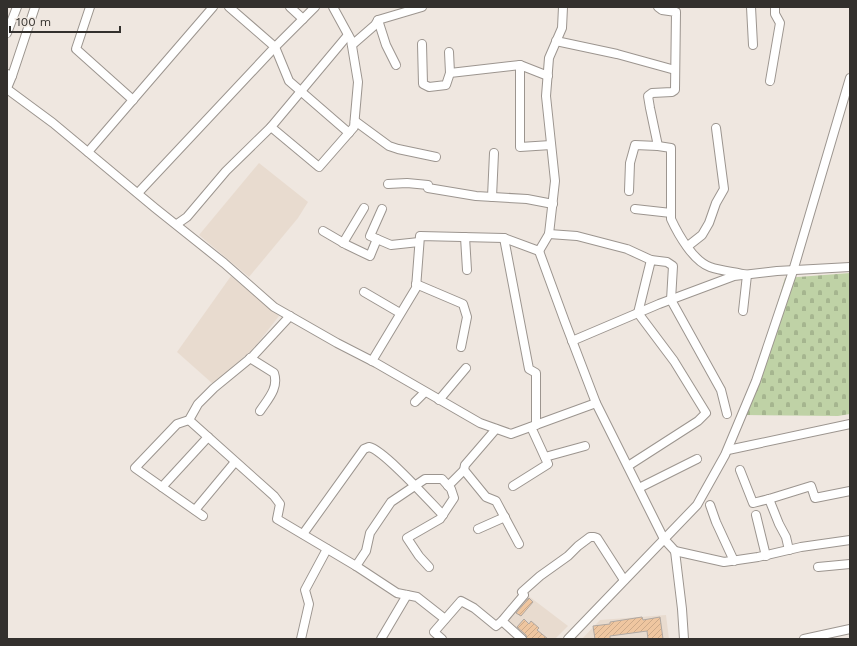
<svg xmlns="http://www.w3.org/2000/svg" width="857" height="646" viewBox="0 0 857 646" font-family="'Work Sans',sans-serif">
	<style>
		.built { fill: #e8dbcf }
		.cemetery { fill: url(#cemetery-stones) }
		.building { fill: url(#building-hatch); stroke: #b0a8a2 }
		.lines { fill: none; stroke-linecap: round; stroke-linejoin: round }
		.minor-casing { stroke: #9c958f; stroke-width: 10 }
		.minor { stroke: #fff; stroke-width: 8 }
	</style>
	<defs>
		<pattern id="cemetery-stones" width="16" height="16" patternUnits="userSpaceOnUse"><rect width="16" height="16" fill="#bfd2a6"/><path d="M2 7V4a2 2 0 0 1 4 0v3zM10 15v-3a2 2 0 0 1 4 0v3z" fill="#a5b58f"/></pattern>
		<pattern id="building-hatch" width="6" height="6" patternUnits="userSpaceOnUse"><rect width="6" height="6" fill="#efc6a0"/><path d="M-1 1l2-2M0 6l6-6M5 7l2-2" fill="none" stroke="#cdaa8a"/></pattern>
	</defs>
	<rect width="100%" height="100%" fill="#efe7e0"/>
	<g class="built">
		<polygon points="259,163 308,202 298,218 249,277 199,235"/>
		<polygon points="231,276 279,316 254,348 213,384 177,352"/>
		<polygon points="526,594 568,626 555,639 526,639 503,620"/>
		<polygon points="666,615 669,639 582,639 600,620"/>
	</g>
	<polygon class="cemetery" points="850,273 850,414 838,416 744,415 785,278"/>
	<g class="building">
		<polygon points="529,598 533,602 521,616 516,613"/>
		<polygon points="642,617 643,620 660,617 663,639 648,639 647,631 610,636 610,639 595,639 593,626 610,624 610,622"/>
		<polygon points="524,619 529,624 531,621 539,628 537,630 548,639 527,639 526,635 517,627"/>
	</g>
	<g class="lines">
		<g class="minor-casing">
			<g id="minor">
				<polyline points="90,7 76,49 133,100"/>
				<polyline points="290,7 303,19"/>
				<polyline points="315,7 275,47 289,81 349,133"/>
				<polyline points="751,7 753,45"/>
				<polyline points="378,20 386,45 396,65"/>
				<polyline points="7,33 17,7"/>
				<polyline points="556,41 617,54 675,70"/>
				<polyline points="422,44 423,84 429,87 446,85 450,73 520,65 548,76"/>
				<polyline points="352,45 375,25 378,20 422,7"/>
				<polyline points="449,52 450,73"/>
				<polyline points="520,65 520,147 551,145"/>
				<polyline points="7,74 12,76 7,88"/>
				<polyline points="12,76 35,7"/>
				<polyline points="770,81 780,23 775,14 775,7"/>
				<polyline points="7,89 53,123 155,208 224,263 274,307 337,343 376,363 480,423 511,434 596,403"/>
				<polyline points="355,121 389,146 398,149 436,157"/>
				<polyline points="271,127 319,167 354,127 358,82 351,40 333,7"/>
				<polyline points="658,146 650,108 648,96 652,93 672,92 675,90 676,12 662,10 658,7"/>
				<polyline points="88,152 213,7"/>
				<polyline points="388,184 407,183 428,185"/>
				<polyline points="428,188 476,196 527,199 553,204"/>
				<path d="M629 191 630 163 635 145 658 146 671 148V219C678 234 693 261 710 267 721 271 735 272 747 275L743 311"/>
				<polyline points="138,193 275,47 229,7"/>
				<polyline points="492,197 494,153"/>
				<polyline points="382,209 370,236 391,245 419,242"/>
				<polyline points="635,209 671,213"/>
				<polyline points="177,224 187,217 226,171 271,127 348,35"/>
				<polyline points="323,231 347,245 370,256 377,239"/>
				<polyline points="549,234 577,236 627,249 651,260"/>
				<polyline points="465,237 467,270"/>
				<polyline points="504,238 529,369 536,373 536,425"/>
				<polyline points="343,243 364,208"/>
				<polyline points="688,246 702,235 709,223 716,203 724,189 716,128"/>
				<polyline points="539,251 565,322 596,403 664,539 675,551 682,609 684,639"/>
				<polyline points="416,284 463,304 467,317 461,347"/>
				<polyline points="364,292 400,313"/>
				<polyline points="572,341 659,304 734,276 777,271 850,267"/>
				<path d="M250 358 274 373C279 388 268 399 260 411"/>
				<polyline points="372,361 416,288 420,236 504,238 539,251 549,234 555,181 546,96 549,58 562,28 563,7"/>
				<polyline points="439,400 466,368"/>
				<polyline points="415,402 425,392"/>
				<polyline points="189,420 274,496 280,504 277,519 356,566 397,593 417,597 445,619"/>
				<polyline points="728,450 850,424"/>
				<polyline points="545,457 585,446"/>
				<polyline points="628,466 698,421 706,413 674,361 638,313 651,260 667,262 673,266 671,300 721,390 727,414"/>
				<polyline points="464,470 486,497 496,501 519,544"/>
				<polyline points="740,470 753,503 769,499 811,486 815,498 850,491"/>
				<polyline points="448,486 464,470 465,465 496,429"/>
				<polyline points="513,486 548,464 531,427"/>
				<polyline points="162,487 208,437"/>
				<polyline points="639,488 697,459"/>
				<polyline points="769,499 779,524 786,537 789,550"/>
				<polyline points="710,505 716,522 734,561"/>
				<polyline points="195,510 235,462"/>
				<polyline points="756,515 766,556"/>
				<polyline points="203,516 135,468 177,424 189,420 198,404 214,388 253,356 290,316"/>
				<polyline points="478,529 505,517"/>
				<path d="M303 534 364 449 369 447C384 450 430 502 443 515"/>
				<polyline points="675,551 724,562 758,557 801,547 850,540"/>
				<polyline points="356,566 366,551 370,533 391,502 425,479 442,479 451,489 454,498 440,519 407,538 419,556 429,567"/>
				<polyline points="818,567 850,564"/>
				<polyline points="502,621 522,639"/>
				<polyline points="301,639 309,604 305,590 327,549"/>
				<polyline points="381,639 407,595"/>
				<polyline points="442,639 434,632 461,601 474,608 496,626 502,621 524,595 522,592 540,576 568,556 578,546 590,537 594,537 597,538 624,580"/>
				<polyline points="568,639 697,505 725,455 756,381 793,271 850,78"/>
				<polyline points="804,639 850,629"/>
			</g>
		</g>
		<use href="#minor" class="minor"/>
	</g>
	<rect width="857" height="646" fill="none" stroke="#33302d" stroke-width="16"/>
	<path d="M10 26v6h110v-6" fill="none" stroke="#33302d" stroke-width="2"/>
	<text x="16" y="26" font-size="12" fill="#33302d" stroke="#efe7e0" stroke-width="3" paint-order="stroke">100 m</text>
</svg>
